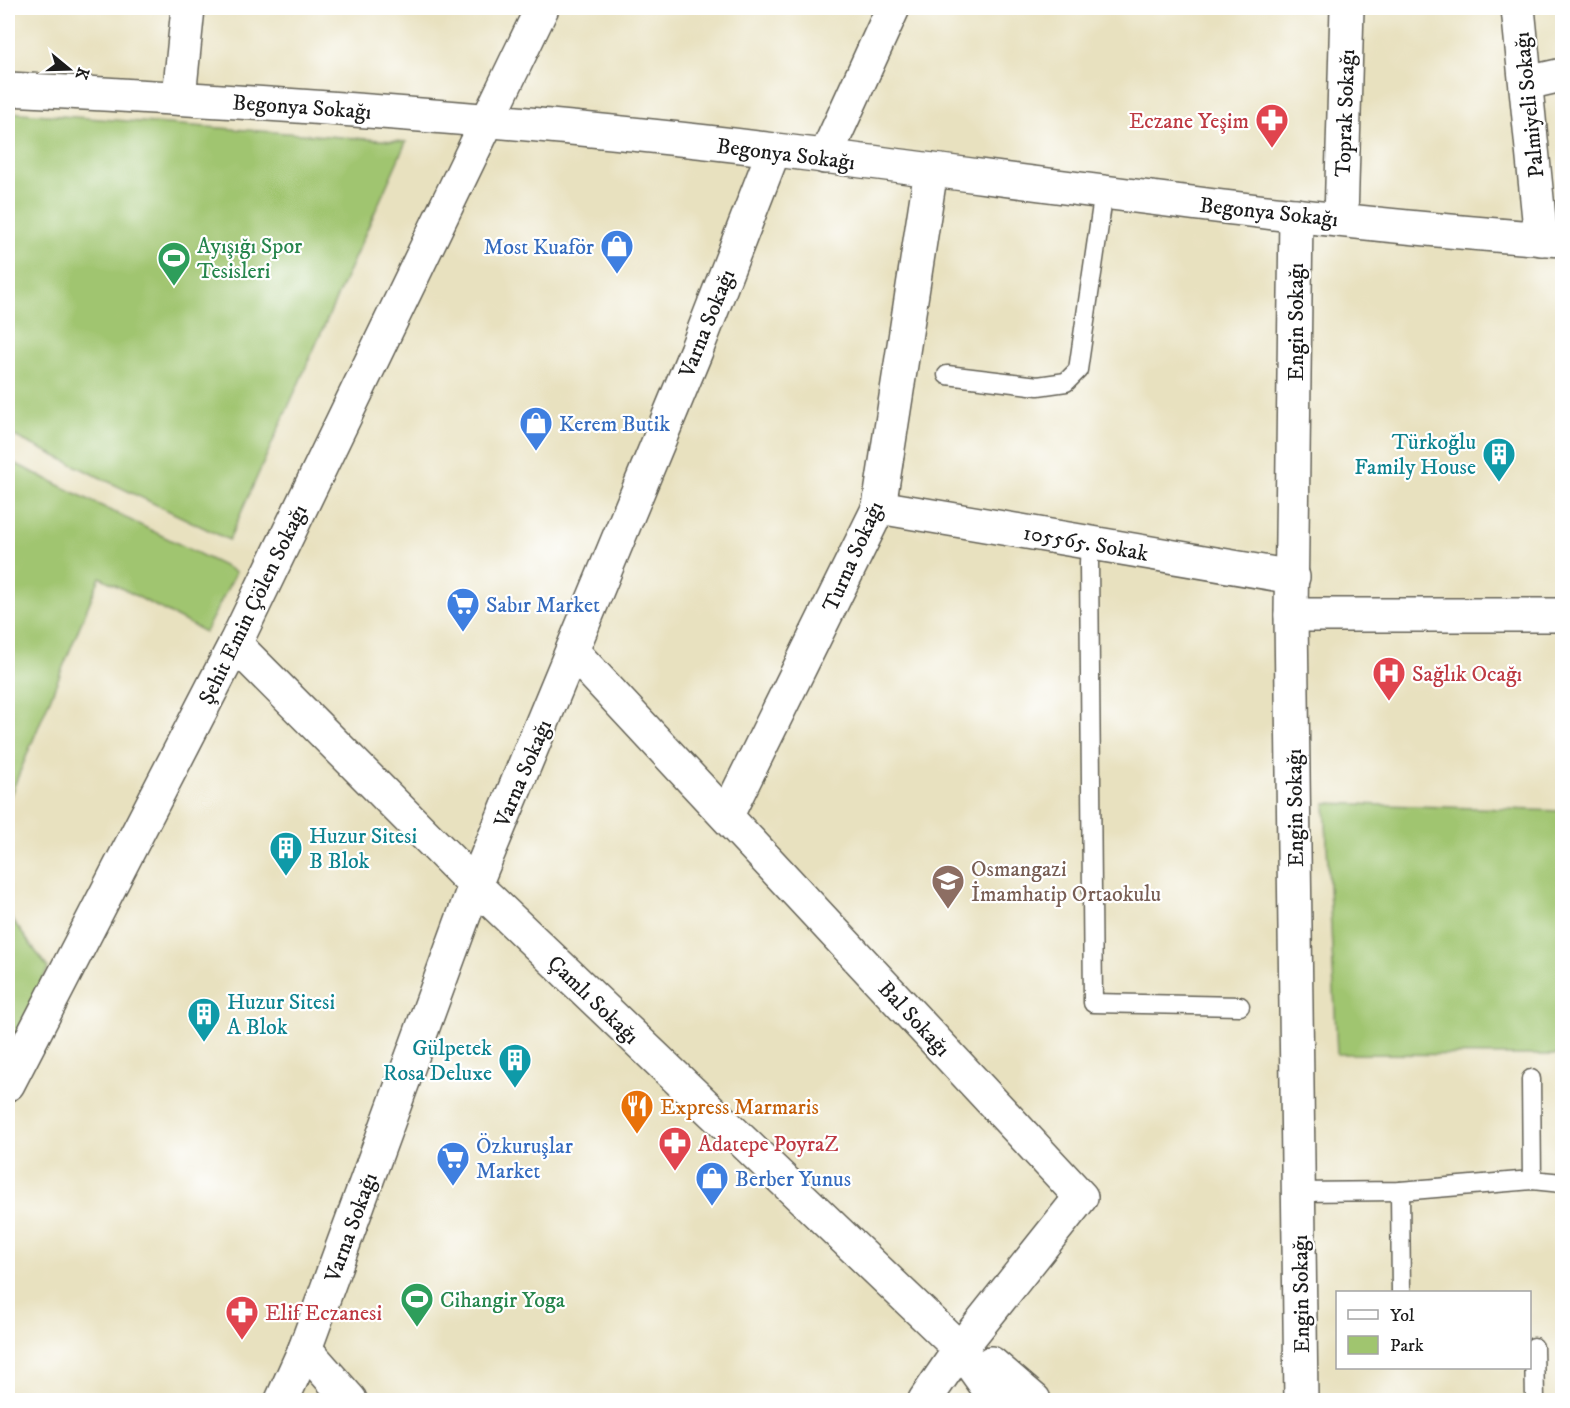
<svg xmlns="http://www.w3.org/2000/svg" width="1570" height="1408" viewBox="0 0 1570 1408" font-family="'IM FELL DW Pica',serif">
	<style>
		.green { fill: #a0c56f; stroke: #5e7046; stroke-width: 1.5 }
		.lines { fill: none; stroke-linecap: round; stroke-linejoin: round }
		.lane-casing { stroke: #636155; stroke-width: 21 }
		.street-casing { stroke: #636155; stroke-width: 36 }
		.secondary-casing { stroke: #636155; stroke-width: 36 }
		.lane { stroke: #fff; stroke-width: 18 }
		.street { stroke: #fff; stroke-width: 33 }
		.secondary { stroke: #fff; stroke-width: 33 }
		.labels { text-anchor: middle; stroke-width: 4.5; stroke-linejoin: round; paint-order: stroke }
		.street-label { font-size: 22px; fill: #1c1c1c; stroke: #fff }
		.health-label { font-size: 22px; fill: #be3a42; stroke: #fff; text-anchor: start }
		.leisure-label { font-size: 22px; fill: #27864d; stroke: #fff; text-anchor: start }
		.shop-label { font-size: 22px; fill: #366cbe; stroke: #fff; text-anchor: start }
		.culture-label { font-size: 22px; fill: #0d838f; stroke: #fff; text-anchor: end }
		.education-label { font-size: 22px; fill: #785e54; stroke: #fff; text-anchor: start }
		.food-label { font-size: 22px; fill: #c56008; stroke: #fff; text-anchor: start }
	</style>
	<rect width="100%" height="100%" fill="#fff"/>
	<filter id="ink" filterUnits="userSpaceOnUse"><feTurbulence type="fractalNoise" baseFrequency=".0167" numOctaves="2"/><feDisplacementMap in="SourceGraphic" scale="12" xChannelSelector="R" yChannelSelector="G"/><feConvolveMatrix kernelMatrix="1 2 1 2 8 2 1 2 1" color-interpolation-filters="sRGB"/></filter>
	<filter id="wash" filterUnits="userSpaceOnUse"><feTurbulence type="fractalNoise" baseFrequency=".008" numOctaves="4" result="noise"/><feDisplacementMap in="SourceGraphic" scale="24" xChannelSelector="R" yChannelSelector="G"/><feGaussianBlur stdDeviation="1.35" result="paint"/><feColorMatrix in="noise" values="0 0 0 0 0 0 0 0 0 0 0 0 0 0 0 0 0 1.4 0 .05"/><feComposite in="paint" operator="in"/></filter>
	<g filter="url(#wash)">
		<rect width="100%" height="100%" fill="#e8e1bf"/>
		<g class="green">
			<polygon points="8,112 406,142 229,540 8,433"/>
			<polygon points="8,460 236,572 205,632 100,577 8,801"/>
			<polygon points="1325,803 1562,811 1562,1055 1337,1054"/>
			<polygon points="8,914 48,968 8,1053"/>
		</g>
	</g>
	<g filter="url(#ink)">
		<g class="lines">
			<g class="lane-casing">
				<g id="lane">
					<polyline points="947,375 1038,386 1066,382 1078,370 1104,191"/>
					<polyline points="1090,543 1089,563 1093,1003 1240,1006"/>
					<polyline points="1531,1079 1532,1180"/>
					<polyline points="1400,1191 1401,1292"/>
					<polyline points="1298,1192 1400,1191 1532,1180 1562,1183"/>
					<polyline points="1534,1347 1535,1400"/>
				</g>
			</g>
			<g class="street-casing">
				<g id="street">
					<polyline points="1518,8 1541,239"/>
					<polyline points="1527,83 1562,75"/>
					<polyline points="179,97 188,8"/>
					<polyline points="825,157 893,8"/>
					<polyline points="1296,215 1291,615 1301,1400"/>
					<polyline points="1341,219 1347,8"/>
					<polyline points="879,507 1293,577"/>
					<polyline points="1291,615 1562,615"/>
					<polyline points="235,644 475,885 960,1349 985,1384 1003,1400"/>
					<polyline points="573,652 1081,1197 960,1349 925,1400"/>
					<polyline points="727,815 879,507 931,170"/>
					<polyline points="8,1084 235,644 542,8"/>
					<polyline points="305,1349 350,1400"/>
					<polyline points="991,1363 1034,1400"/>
				</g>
			</g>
			<g class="secondary-casing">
				<g id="secondary">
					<path d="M8 89C264 102 520 119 775 150 1037 182 1299 222 1562 240"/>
					<polyline points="282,1400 305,1349 475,885 696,351 774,150"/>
				</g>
			</g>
			<use href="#lane" class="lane"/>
			<use href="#street" class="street"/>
			<use href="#secondary" class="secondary"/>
		</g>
	</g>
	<defs>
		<g id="pharmacy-pin" transform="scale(1.725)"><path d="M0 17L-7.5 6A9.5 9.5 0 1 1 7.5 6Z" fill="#e0444e" stroke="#fff"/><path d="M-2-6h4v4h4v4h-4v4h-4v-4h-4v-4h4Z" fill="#fff"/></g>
		<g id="shop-pin" transform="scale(1.725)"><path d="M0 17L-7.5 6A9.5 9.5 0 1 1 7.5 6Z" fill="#3f7fe0" stroke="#fff"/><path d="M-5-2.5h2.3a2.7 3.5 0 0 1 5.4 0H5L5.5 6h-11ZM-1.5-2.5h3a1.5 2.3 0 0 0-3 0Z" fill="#fff"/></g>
		<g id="stadium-pin" transform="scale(1.725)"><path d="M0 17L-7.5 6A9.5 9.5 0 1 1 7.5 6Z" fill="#2e9e5b" stroke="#fff"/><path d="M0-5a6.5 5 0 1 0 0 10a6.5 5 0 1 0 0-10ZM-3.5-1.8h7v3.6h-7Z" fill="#fff"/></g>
		<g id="building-pin" transform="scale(1.725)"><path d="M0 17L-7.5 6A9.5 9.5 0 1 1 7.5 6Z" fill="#0f9aa8" stroke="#fff"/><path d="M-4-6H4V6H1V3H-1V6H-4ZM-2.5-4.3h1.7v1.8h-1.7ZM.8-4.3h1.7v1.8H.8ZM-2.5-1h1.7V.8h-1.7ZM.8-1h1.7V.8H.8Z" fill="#fff"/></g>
		<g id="supermarket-pin" transform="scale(1.725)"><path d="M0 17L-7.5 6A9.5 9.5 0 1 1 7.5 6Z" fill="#3f7fe0" stroke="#fff"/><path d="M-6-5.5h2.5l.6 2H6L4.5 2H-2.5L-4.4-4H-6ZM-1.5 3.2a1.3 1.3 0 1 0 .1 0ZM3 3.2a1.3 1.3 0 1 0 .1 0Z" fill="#fff"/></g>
		<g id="hospital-pin" transform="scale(1.725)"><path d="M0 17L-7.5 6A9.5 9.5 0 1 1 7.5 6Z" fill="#e0444e" stroke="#fff"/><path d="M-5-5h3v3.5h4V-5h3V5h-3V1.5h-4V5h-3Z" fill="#fff"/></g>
		<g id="school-pin" transform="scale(1.725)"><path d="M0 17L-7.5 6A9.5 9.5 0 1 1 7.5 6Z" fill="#8d6e63" stroke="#fff"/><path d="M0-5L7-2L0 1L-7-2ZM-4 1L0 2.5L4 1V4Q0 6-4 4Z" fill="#fff"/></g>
		<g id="restaurant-pin" transform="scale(1.725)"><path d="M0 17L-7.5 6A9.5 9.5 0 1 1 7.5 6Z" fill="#e8710a" stroke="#fff"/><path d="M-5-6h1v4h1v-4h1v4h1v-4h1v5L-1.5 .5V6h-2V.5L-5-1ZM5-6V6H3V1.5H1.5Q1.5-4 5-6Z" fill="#fff"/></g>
	</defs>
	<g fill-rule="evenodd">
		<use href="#pharmacy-pin" x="1272" y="120"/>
		<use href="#shop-pin" x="617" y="246"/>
		<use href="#stadium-pin" x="174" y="258"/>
		<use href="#shop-pin" x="536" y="423"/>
		<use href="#building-pin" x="1499" y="454"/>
		<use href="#supermarket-pin" x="463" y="604"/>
		<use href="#hospital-pin" x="1389" y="673"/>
		<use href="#building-pin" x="286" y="848"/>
		<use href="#school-pin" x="948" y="881"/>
		<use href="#building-pin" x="204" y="1014"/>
		<use href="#building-pin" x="515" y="1060"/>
		<use href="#restaurant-pin" x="637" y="1106"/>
		<use href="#pharmacy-pin" x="675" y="1143"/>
		<use href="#supermarket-pin" x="453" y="1158"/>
		<use href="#shop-pin" x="712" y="1178"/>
		<use href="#stadium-pin" x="417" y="1299"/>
		<use href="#pharmacy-pin" x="242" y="1312"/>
	</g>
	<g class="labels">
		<g class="street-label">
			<text transform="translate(1528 105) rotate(-96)" y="8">Palmiyeli Sokağı</text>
			<text transform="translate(302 106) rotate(4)" y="8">Begonya Sokağı</text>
			<text transform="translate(1344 113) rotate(-88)" y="8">Toprak Sokağı</text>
			<text transform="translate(786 153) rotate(7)" y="8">Begonya Sokağı</text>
			<text transform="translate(1269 211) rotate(6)" y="8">Begonya Sokağı</text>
			<text transform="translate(1295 322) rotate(-90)" y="8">Engin Sokağı</text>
			<text transform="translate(706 323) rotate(-68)" y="8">Varna Sokağı</text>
			<text transform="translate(1086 542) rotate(10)" y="8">105565. Sokak</text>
			<text transform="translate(852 556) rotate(-66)" y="8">Turna Sokağı</text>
			<text transform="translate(252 604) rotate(-64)" y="8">Şehit Emin Çölen Sokağı</text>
			<text transform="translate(522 773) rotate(-67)" y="8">Varna Sokağı</text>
			<text transform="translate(1294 808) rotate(-91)" y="8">Engin Sokağı</text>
			<text transform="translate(594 999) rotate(44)" y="8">Çamlı Sokağı</text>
			<text transform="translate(915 1018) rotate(47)" y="8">Bal Sokağı</text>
			<text transform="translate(350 1227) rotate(-70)" y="8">Varna Sokağı</text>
			<text transform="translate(1300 1294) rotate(-91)" y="8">Engin Sokağı</text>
		</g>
		<g class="health-label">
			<text x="1249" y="128" text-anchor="end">Eczane Yeşim</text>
			<text x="1412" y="681">Sağlık Ocağı</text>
			<text x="698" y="1151">Adatepe PoyraZ</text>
			<text x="265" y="1320">Elif Eczanesi</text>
		</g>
		<g class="leisure-label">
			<text x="197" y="253">Ayışığı Spor<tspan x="197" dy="25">Tesisleri</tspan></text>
			<text x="440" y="1307">Cihangir Yoga</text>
		</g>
		<g class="shop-label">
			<text x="594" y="254" text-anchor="end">Most Kuaför</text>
			<text x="559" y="431">Kerem Butik</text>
			<text x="486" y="612">Sabır Market</text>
			<text x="476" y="1153">Özkuruşlar<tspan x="476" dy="25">Market</tspan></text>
			<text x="735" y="1186">Berber Yunus</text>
		</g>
		<g class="culture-label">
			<text x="1476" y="449">Türkoğlu<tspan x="1476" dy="25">Family House</tspan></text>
			<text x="309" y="843" text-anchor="start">Huzur Sitesi<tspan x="309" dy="25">B Blok</tspan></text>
			<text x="227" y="1009" text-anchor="start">Huzur Sitesi<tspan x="227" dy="25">A Blok</tspan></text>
			<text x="492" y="1055">Gülpetek<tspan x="492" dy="25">Rosa Deluxe</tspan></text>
		</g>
		<g class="education-label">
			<text x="971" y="876">Osmangazi<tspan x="971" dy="25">İmamhatip Ortaokulu</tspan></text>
		</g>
		<g class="food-label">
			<text x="660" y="1114">Express Marmaris</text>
		</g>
	</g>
	<rect width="1570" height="1408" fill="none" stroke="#fff" stroke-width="30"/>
	<rect x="1336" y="1291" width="195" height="78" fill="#ffffff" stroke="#a4a4a4" stroke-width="1.5"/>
	<rect x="1348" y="1310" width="30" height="9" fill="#ffffff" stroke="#a4a4a4" stroke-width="1.5"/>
	<text x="1390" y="1321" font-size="18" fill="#1c1c1c">Yol</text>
	<rect x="1348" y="1336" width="30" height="18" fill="#a0c56f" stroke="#a4a4a4" stroke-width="1.5"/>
	<text x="1390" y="1351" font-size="18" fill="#1c1c1c">Park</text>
	<g transform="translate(69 69) rotate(109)" stroke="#ffffff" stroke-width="4.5" paint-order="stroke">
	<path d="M0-4.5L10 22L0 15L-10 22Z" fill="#1c1c1c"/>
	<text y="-9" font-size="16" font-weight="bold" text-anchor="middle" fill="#1c1c1c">K</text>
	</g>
</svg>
